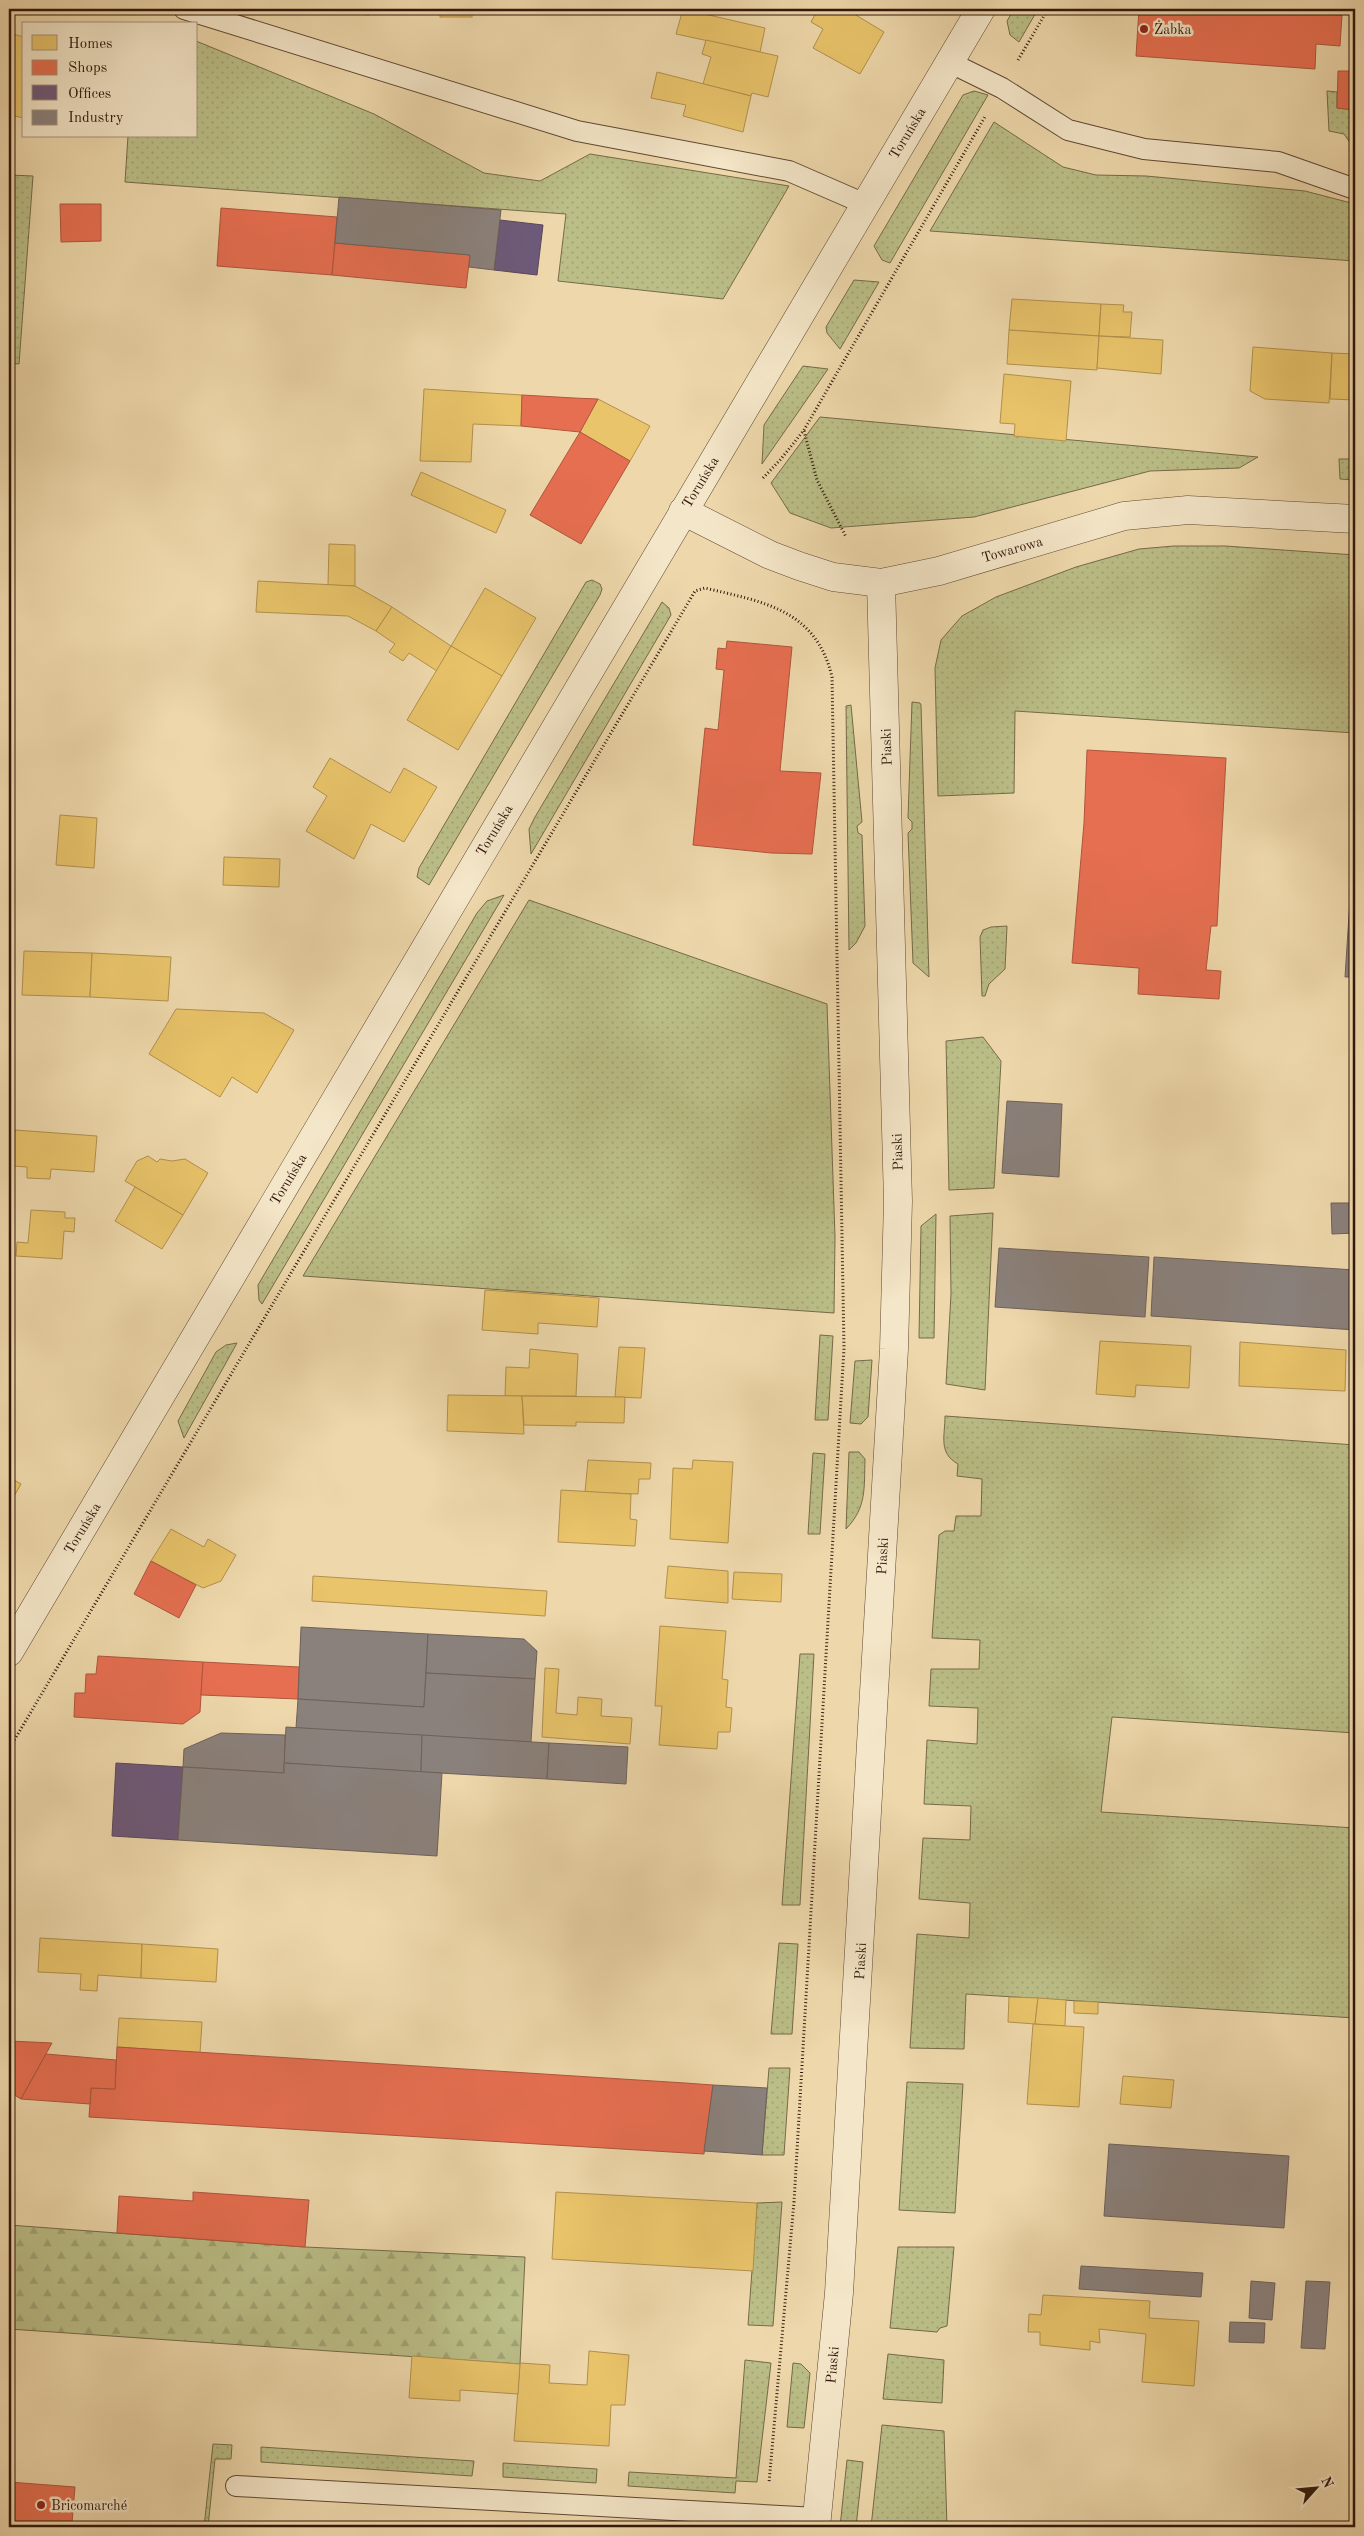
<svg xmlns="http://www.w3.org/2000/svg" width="1364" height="2536" viewBox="0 0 1364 2536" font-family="'Old Standard TT',serif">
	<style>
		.grass { fill: url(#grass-dots); stroke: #766a49 }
		.forest { fill: url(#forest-firs); stroke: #766a49 }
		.homes { fill: #e9c46a; stroke: #b2904e }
		.shops { fill: #e76f51; stroke: #b0553c }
		.offices { fill: #6d597a; stroke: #5b4559 }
		.industry { fill: #8a817c; stroke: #6f615a }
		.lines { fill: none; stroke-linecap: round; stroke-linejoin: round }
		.service-casing { stroke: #604733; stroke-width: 22 }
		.tertiary-casing { stroke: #604733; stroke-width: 29 }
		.path { stroke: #31170b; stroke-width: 3; stroke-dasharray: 1 2.5; stroke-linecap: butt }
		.service { stroke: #f4e6c8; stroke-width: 20 }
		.tertiary { stroke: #f4e6c8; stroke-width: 28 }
		.poi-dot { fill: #8f2418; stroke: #f4e6c8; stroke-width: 2 }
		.labels { text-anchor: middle; stroke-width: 5; stroke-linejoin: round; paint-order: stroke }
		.poi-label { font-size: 14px; fill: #31170b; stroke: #f4e6c8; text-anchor: start }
		.street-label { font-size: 14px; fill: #31170b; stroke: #f4e6c8 }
	</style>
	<defs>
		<pattern id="grass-dots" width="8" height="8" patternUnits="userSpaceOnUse" patternTransform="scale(1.25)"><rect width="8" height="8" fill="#bbbe87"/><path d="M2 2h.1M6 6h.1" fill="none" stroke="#a1a373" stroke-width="1.8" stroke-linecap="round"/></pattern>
		<pattern id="forest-firs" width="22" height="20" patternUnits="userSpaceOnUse" patternTransform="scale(1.25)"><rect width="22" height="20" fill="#bbbe87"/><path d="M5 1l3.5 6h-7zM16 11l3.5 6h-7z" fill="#a1a373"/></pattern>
	</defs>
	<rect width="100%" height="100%" fill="#eed8ab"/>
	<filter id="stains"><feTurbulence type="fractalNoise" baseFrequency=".004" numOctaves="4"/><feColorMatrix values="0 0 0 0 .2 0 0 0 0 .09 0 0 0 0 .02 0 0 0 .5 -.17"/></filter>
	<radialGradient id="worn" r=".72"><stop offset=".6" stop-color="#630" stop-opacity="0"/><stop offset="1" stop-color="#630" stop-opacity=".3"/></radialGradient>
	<g class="grass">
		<polygon points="1014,9 1038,9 1019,42 1010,35 1007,21"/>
		<polygon points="196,41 374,114 484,173 540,181 590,154 789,186 723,299 558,281 566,214 125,182 128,136 196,136"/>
		<polygon points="974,91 988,95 890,263 882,260 874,246 963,95"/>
		<polygon points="1327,91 1337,92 1337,108 1355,110 1355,150 1344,134 1329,131"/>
		<polygon points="994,122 1063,167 1096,175 1146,176 1305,191 1355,204 1355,261 930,231"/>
		<polygon points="9,175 33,176 19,364 9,363"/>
		<polygon points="854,280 879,282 840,349 827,333 826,327"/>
		<polygon points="803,366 828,369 762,464 764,425"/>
		<polygon points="820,417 1258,457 1239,468 1150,471 974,517 831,528 790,513 771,483"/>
		<polygon points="1339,459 1355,459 1355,480 1340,479"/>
		<polygon points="1174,546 1225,546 1355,555 1355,733 1015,711 1014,793 938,796 935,668 941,640 962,616 996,597 1076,567 1139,549"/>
		<polygon points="592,580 600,584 602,589 600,595 429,885 417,877 419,868 586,582"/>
		<polygon points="662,602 669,608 671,615 668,620 531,854 529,829 535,817"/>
		<polygon points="912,702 920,703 921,705 929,977 913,963 908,833 912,829 912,822 908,818"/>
		<polygon points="851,705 862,822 857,826 858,833 862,835 865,926 856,943 849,950 846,706"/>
		<polygon points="504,895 262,1304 259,1300 258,1285 477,913 487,901"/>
		<polygon points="529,900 827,1004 835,1237 834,1313 303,1276"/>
		<polygon points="1007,926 1005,969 989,984 985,996 982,996 980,937 983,930 991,927"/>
		<polygon points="983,1037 1001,1061 994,1188 949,1190 946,1041"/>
		<polygon points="993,1213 985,1390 946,1384 951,1294 950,1216"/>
		<polygon points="936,1214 934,1338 919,1338 921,1226"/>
		<polygon points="820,1335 833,1336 828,1420 815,1420"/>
		<polygon points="237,1343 184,1438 178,1421 216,1352 226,1345"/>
		<polygon points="872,1360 868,1417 861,1424 850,1423 855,1361"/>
		<path d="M945 1416 1355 1445V1733L1112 1717 1101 1812 1355 1828V2018L966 1994 964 2049 910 2048 917 1934 969 1938 970 1903 919 1899 923 1838 970 1840 971 1806 924 1804 927 1740 977 1744 978 1708 929 1706 931 1669H979L980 1640 932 1638 939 1535 945 1531H954L956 1516H981L982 1479 957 1476 958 1464C938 1453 945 1436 945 1416Z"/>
		<path d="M849 1452H859L865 1459C864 1488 867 1507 846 1529Z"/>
		<polygon points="813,1453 825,1454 820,1534 808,1534"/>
		<polygon points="800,1654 814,1654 800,1905 782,1905"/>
		<polygon points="779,1943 798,1944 792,2034 771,2034"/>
		<polygon points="769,2068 790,2068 784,2155 762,2155"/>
		<polygon points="907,2082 963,2084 955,2213 899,2210"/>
		<polygon points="782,2202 773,2326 748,2325 757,2203"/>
		<polygon points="898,2247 954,2247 947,2326 940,2328 937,2332 890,2328"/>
		<polygon points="888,2354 944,2360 942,2403 883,2399"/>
		<polygon points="745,2360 771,2363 757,2482 736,2481 735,2493 628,2486 629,2472 736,2478"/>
		<polygon points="793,2363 801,2364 810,2373 804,2428 787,2427"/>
		<polygon points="882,2425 944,2431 947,2527 871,2527"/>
		<polygon points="213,2444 232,2445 231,2459 215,2459 208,2527 204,2527"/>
		<polygon points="261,2447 474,2461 472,2476 261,2462"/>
		<polygon points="847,2460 863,2462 856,2527 840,2527"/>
		<polygon points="503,2463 597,2469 596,2483 503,2477"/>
	</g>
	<polygon class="forest" points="9,2225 305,2247 525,2257 520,2364 9,2329"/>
	<g class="homes">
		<polygon points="306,9 370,9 369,15"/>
		<rect x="440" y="9" width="32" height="8"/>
		<rect x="482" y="9" width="76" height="5"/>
		<polygon points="683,9 765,28 760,52 676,34"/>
		<polygon points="818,9 846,9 884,32 860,74 813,48 823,29 811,22"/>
		<polygon points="9,33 24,37 24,118 9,115"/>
		<polygon points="706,40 778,56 768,97 752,93 751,96 703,84 711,57 702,54"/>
		<polygon points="657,72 751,96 743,132 683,116 686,105 651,98"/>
		<polygon points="1012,299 1101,304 1099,336 1009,330"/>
		<polygon points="1101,304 1124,305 1123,312 1132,312 1130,337 1099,336"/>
		<polygon points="1009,330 1099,336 1097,370 1007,364"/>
		<polygon points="1099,336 1163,340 1161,374 1097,368"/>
		<polygon points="1253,347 1332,353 1329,403 1265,399 1250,391"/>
		<polygon points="1332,353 1355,354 1355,400 1330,399"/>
		<polygon points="1004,374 1071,381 1066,441 1014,436 1015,424 1000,423"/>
		<polygon points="424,389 522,395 521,426 473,424 471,462 420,461"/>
		<polygon points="598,399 650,426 630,461 580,432"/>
		<polygon points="421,472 506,510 496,533 411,495"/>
		<polygon points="329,544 355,545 355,586 328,585"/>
		<polygon points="258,581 355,586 392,607 376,631 348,616 256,612"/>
		<polygon points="485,588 536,618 502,676 451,646"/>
		<polygon points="392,607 451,646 437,671 409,653 403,661 389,652 395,644 376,631"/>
		<polygon points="451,646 502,676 458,750 407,720"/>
		<polygon points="330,758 390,793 404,768 437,787 404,842 371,824 354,859 306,831 327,796 313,787"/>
		<polygon points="60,815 97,818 94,868 56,865"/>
		<polygon points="224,857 280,859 279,887 223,885"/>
		<polygon points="24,951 92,953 90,997 22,995"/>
		<polygon points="92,953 171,957 168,1001 90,997"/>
		<polygon points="176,1009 264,1013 294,1030 257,1093 232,1077 220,1097 149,1054"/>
		<polygon points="9,1130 13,1130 11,1157 9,1157"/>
		<polygon points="15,1130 97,1136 94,1172 51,1169 50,1179 27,1178 27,1167 12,1166"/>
		<polygon points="148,1156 157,1162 160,1159 172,1161 185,1159 208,1173 183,1215 125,1181 137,1161"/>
		<polygon points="135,1187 183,1215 162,1249 115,1221"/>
		<polygon points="31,1210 65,1212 65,1218 75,1218 74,1232 64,1231 62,1259 16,1256 17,1242 28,1243"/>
		<polygon points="485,1290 599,1298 597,1327 538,1323 538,1334 482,1330"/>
		<polygon points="1100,1341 1191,1346 1189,1388 1136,1385 1135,1397 1096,1394"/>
		<polygon points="1240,1342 1346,1350 1345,1391 1239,1386"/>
		<polygon points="619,1347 645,1348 641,1398 615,1397"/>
		<polygon points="530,1349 578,1354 576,1396 505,1396 506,1367 529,1368"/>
		<polygon points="448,1395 522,1396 524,1434 447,1431"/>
		<polygon points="522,1396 625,1397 624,1423 576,1422 576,1426 524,1425"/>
		<polygon points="588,1460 651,1463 650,1479 639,1479 638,1494 585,1492"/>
		<polygon points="693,1460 733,1462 728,1543 670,1539 673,1468 692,1469"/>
		<polygon points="9,1477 21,1484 9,1505"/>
		<polygon points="561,1490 631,1494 630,1519 637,1520 635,1546 558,1542"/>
		<polygon points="171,1529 204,1547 208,1539 236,1555 221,1581 203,1588 151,1561"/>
		<polygon points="668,1566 728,1571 728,1603 665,1598"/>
		<polygon points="734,1572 782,1574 781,1602 732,1599"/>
		<polygon points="313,1576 547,1591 545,1616 312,1601"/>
		<polygon points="660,1626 726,1631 722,1679 728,1680 726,1707 732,1708 730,1732 718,1732 717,1749 659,1745 662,1706 655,1706"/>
		<polygon points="545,1668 559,1669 556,1713 577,1715 578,1697 602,1699 601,1716 632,1718 630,1744 542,1737"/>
		<polygon points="40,1938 142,1944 141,1978 98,1975 97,1991 80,1990 81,1974 38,1972"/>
		<polygon points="142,1944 218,1949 216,1982 141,1978"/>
		<polygon points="1009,1997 1038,1998 1035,2024 1008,2022"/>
		<polygon points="1038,1998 1066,2000 1065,2026 1035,2024"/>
		<polygon points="1074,2001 1098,2002 1098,2014 1074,2013"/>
		<polygon points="119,2018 202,2022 200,2053 117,2047"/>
		<polygon points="1033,2024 1084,2027 1079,2107 1027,2104"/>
		<polygon points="1123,2076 1174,2080 1171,2108 1120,2104"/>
		<polygon points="556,2192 757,2203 753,2271 552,2259"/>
		<polygon points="1043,2295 1150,2301 1149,2318 1199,2321 1194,2386 1142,2382 1146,2334 1099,2329 1100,2343 1090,2341 1090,2350 1040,2345 1040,2332 1028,2332 1029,2314 1041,2315"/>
		<polygon points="589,2351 629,2355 625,2405 611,2405 609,2446 514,2441 520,2363 550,2365 549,2383 587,2385"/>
		<polygon points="412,2356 520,2364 518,2394 460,2390 460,2401 409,2398"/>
	</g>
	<g class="shops">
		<polygon points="1139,9 1255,9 1342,15 1340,46 1316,44 1315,69 1136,56"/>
		<polygon points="1355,67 1355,110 1337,108 1338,71 1355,71"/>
		<polygon points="60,204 101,204 101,241 61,242"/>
		<polygon points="221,208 337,217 332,275 217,266"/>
		<polygon points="335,243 470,255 466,288 332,275"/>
		<polygon points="522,395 574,398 598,399 580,432 521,426"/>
		<polygon points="580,432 630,461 581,544 530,515"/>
		<polygon points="727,641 792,647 780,771 821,773 812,854 771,853 693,845 705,728 718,730 724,670 716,669 718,648 726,649"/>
		<polygon points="1087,750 1226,758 1217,926 1211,926 1206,970 1221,971 1219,999 1138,994 1139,968 1072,963 1084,823"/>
		<polygon points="151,1561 196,1585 179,1618 134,1594"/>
		<polygon points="98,1656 203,1662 200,1712 183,1724 74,1717 75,1693 85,1693 86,1674 96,1674"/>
		<polygon points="203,1662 299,1667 298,1699 201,1695"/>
		<polygon points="9,2041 52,2043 21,2099 9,2092"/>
		<polygon points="117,2047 685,2083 713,2085 704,2154 89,2117 91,2088 115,2089"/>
		<polygon points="46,2054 116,2060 115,2089 91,2088 90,2104 21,2099"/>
		<polygon points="193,2192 309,2200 305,2247 117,2233 119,2196 193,2201"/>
		<polygon points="9,2482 75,2487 72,2523 127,2527 9,2527"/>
	</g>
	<g class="offices">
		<polygon points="500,220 543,225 537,275 494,270"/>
		<polygon points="116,1763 183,1767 178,1840 112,1836"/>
	</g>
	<g class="industry">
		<polygon points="339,197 501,210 494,270 469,267 470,255 335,243"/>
		<polygon points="1355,823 1355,977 1345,977"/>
		<polygon points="1007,1101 1062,1104 1059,1177 1002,1173"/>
		<polygon points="1331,1203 1355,1203 1355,1233 1332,1234"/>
		<polygon points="999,1248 1149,1257 1145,1317 995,1307"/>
		<polygon points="1154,1257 1355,1270 1355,1330 1151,1316"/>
		<polygon points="301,1627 428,1634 424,1707 298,1699"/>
		<polygon points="428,1634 524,1639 537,1651 535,1679 426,1673"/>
		<polygon points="426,1673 535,1679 531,1742 296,1728 298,1699 424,1707"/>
		<polygon points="286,1727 422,1735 421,1772 284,1763"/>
		<polygon points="221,1733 285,1735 284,1773 183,1767 184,1749"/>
		<polygon points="422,1735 549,1743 547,1779 421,1772"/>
		<polygon points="549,1743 628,1747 626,1784 547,1779"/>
		<polygon points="284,1763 442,1773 437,1856 178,1840 183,1767 284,1773"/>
		<polygon points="713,2085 767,2088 762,2155 704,2151"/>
		<polygon points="1109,2144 1289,2156 1284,2228 1104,2216"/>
		<polygon points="1081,2266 1203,2273 1201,2297 1079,2289"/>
		<polygon points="1251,2281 1275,2283 1272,2320 1249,2318"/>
		<polygon points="1306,2281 1330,2282 1325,2349 1301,2348"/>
		<polygon points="1230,2322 1265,2323 1264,2343 1229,2342"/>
	</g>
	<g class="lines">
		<g class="service-casing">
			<g id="service">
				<polyline points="184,9 577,131 789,171 865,204"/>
				<polyline points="949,62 1002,88 1068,130 1144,149 1278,162 1355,189"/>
				<polyline points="236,2486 817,2518"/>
			</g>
		</g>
		<g class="tertiary-casing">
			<g id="tertiary">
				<polyline points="683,511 770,555 799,566 833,577 881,583 939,571 1124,516 1188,510 1355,519"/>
				<polyline points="9,1652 981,9"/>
				<polyline points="816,2527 839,2293 894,1349 898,1201 881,583"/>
			</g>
		</g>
		<g class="path">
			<polyline points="1018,60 1048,9"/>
			<polyline points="804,431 817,480 846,537"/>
			<polyline points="763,478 781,459 804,430 986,115"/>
			<path d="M9 1749 688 603 695 591 705 588C763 602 816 609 832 677L844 1348 794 2202 769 2483"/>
		</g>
		<use href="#service" class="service"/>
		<use href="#tertiary" class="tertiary"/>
	</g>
	<g class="poi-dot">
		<circle cx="1144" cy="29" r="5"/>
		<circle cx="41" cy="2505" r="5"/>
	</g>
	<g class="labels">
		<g class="poi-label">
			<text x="1154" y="34">Żabka</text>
			<text x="51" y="2510">Bricomarché</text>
		</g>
		<g class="street-label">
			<text transform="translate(907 133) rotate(-59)" y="5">Toruńska</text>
			<text transform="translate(700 482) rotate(-59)" y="5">Toruńska</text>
			<text transform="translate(1012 549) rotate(-16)" y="5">Towarowa</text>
			<text transform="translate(886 747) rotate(-92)" y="5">Piaski</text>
			<text transform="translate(494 830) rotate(-59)" y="5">Toruńska</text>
			<text transform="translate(897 1152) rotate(-92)" y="5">Piaski</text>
			<text transform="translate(288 1179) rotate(-59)" y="5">Toruńska</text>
			<text transform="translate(82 1528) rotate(-59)" y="5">Toruńska</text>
			<text transform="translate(882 1556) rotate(-87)" y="5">Piaski</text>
			<text transform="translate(860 1961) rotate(-87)" y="5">Piaski</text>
			<text transform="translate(832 2365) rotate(-85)" y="5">Piaski</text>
		</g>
	</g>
	<rect width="1364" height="2536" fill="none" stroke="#eed8ab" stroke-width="30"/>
	<rect x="10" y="10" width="1344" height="2516" fill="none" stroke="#31170b" stroke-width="2.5"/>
	<rect x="15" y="15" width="1334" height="2506" fill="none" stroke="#31170b"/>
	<rect x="22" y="22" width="175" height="115" fill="#f4e6c8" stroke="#a6937c"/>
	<rect x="32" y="35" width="25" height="15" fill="#e9c46a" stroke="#a6937c"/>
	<text x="68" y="48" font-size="15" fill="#31170b">Homes</text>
	<rect x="32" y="60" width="25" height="15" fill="#e76f51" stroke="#a6937c"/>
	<text x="68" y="72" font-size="15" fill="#31170b">Shops</text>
	<rect x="32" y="85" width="25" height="15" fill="#6d597a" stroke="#a6937c"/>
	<text x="68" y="98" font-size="15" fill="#31170b">Offices</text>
	<rect x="32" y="110" width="25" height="15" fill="#8a817c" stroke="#a6937c"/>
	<text x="68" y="122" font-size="15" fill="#31170b">Industry</text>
	<g transform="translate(1316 2488) rotate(63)" stroke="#f4e6c8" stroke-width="4" paint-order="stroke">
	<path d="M0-4L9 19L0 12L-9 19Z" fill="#31170b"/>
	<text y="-8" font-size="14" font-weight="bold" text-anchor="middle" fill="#31170b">N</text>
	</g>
	<rect width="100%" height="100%" filter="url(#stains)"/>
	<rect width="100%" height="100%" fill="url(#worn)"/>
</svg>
